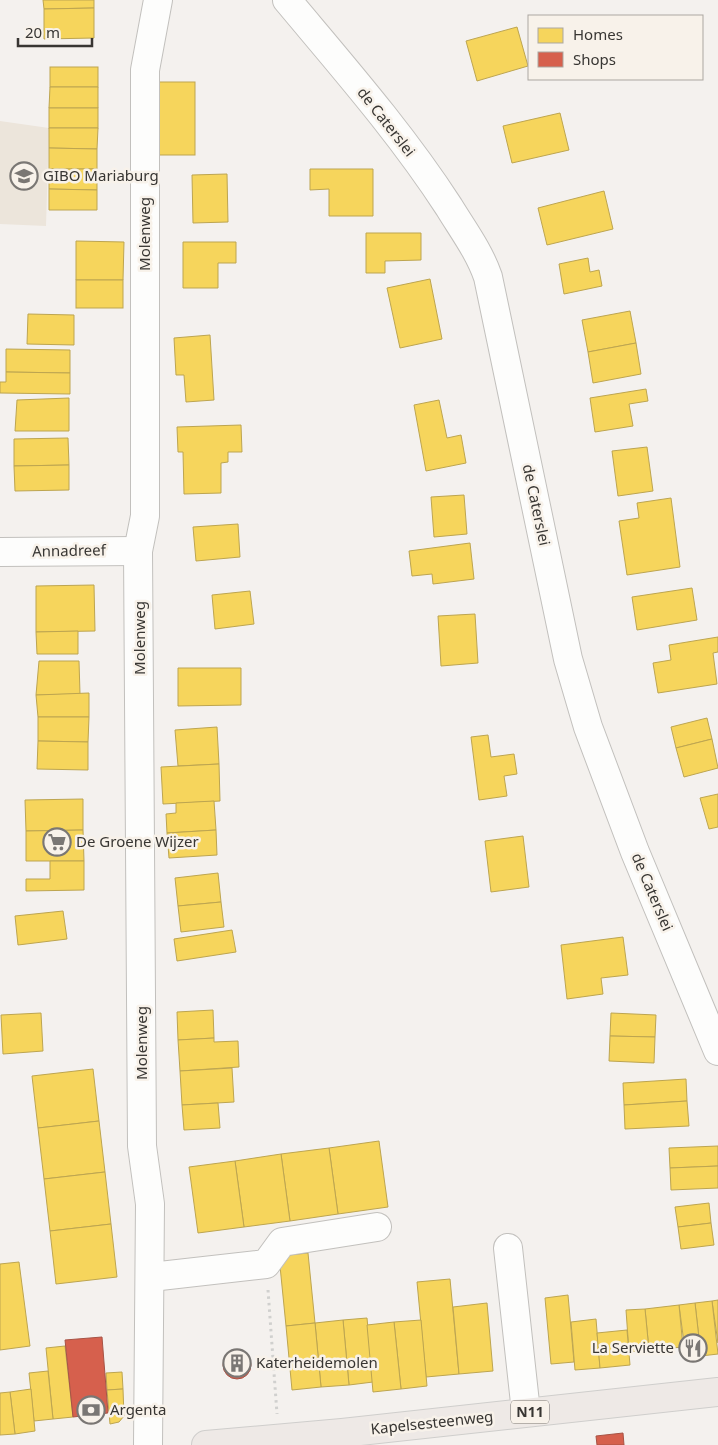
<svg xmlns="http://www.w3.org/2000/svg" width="718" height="1445" viewBox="0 0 718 1445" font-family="'Noto Sans',sans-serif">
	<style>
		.built { fill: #ece5db }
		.homes { fill: #f6d55c; stroke: #bda550 }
		.shops { fill: #d6604d; stroke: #a75345 }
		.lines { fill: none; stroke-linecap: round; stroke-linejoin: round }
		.minor-casing { stroke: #c2c0bd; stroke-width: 30 }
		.major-casing { stroke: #cfcecc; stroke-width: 30 }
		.path { stroke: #d0d0ce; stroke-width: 3; stroke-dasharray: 2.5 4; stroke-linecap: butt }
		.minor { stroke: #fdfdfc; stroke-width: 28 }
		.major { stroke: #eee9e6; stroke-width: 28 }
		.labels { text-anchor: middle; stroke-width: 5; stroke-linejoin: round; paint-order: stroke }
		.shield { fill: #f8f2ea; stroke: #726e6a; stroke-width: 1 }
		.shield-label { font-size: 14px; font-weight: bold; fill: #383633 }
		.street-label { font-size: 15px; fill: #383633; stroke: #f8f2ea }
		.poi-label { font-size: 15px; fill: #383633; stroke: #f8f2ea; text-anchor: start }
	</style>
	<rect width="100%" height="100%" fill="#f4f1ee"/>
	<polygon class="built" points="0,121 49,128 46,226 0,224"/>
	<g class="homes">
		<polygon points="43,0 94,0 94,8 44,9"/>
		<polygon points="94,8 94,38 44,39 44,9"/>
		<polygon points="517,27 528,66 477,81 466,41"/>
		<rect x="50" y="67" width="48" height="20"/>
		<rect x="157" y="82" width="38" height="73"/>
		<polygon points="50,87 98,87 98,108 49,108"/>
		<rect x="49" y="108" width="49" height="20"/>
		<polygon points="560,113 569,150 512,163 503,126"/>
		<polygon points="49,128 98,128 97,149 49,148"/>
		<polygon points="49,148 97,149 97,169 49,169"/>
		<polygon points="49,169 97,169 97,190 49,189"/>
		<polygon points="310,169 373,169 373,216 329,216 329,189 310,190"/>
		<polygon points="227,174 228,222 193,223 192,175"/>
		<polygon points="49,189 97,190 97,210 49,210"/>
		<polygon points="604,191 613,229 547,245 538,208"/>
		<polygon points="366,233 421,233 421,260 385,261 385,273 366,273"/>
		<polygon points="76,241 124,242 123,280 76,280"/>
		<polygon points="183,242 236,242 236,263 218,263 218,288 183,288"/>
		<polygon points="588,258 590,272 599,270 602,286 564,294 559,264"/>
		<polygon points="430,279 442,339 400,348 387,288"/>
		<rect x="76" y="280" width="47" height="28"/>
		<polygon points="630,311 636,343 588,352 582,320"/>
		<polygon points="28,314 74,315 74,345 27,344"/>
		<polygon points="210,335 214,400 186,402 184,375 176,375 174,338"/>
		<polygon points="636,343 641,374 593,383 588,352"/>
		<polygon points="6,349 70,350 70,373 6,372"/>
		<polygon points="6,372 70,373 70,394 0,393 0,382 6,382"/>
		<polygon points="646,389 648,401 629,404 633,426 595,432 590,398"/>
		<polygon points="69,398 69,431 15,431 17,400"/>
		<polygon points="439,400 447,438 461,435 466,463 426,471 414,405"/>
		<polygon points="241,425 242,452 228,452 228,462 221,463 221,493 184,494 183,452 178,452 177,427"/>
		<polygon points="68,438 69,465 14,466 14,439"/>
		<polygon points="647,447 653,491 618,496 612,451"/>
		<polygon points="69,465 69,490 15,491 14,466"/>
		<polygon points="464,495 467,534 434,537 431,497"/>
		<polygon points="671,498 680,567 627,575 619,521 639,518 637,503"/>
		<polygon points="238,524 240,557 196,561 193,527"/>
		<polygon points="470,543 474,579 433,584 432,574 412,576 409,551"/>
		<polygon points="94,585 95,631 36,632 36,586"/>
		<polygon points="692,588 697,620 637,630 632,597"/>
		<polygon points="250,591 254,624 215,629 212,595"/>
		<polygon points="475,614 478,663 441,666 438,616"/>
		<polygon points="78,631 78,654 37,654 36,632"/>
		<polygon points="718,637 718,652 713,653 717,684 658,693 653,663 671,660 669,645"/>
		<polygon points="39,661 79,661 80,694 36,695"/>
		<polygon points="178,668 241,668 241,705 178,706"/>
		<polygon points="89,693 89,717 38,717 36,695"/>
		<polygon points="38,717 89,717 88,742 38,741"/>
		<polygon points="707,718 712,739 676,748 671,727"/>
		<polygon points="217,727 219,764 178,766 175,730"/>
		<polygon points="488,735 491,757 514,754 517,774 504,776 507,796 479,800 471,737"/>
		<polygon points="712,739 718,768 684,777 676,748"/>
		<polygon points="38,741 88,742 88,770 37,769"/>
		<polygon points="219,764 220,801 163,804 161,767"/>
		<polygon points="718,794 718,827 709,829 700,798"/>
		<polygon points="83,799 83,830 26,831 25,800"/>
		<polygon points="214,801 216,830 167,833 166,814 176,813 176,803"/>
		<polygon points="83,830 84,861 26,861 26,831"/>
		<polygon points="216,830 217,855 169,858 167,833"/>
		<polygon points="523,836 529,887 491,892 485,841"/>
		<polygon points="50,861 84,861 84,890 26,891 26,879 50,879"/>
		<polygon points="218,873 221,902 178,906 175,878"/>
		<polygon points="221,902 224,927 181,932 178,906"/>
		<polygon points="63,911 67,939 18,945 15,916"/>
		<polygon points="232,930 236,952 177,961 174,939"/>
		<polygon points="623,937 628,975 601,978 603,994 567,999 561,945"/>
		<polygon points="213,1010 214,1038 178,1040 177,1012"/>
		<polygon points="41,1013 43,1051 3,1054 1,1015"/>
		<polygon points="611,1013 656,1015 655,1037 610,1036"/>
		<polygon points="610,1036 655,1037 654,1063 609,1061"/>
		<polygon points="214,1038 214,1042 238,1041 239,1067 180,1071 178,1040"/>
		<polygon points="232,1068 234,1102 182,1105 180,1071"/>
		<polygon points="93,1069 99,1121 38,1128 32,1076"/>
		<polygon points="686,1079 687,1101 624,1105 623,1083"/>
		<polygon points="687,1101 689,1126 625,1129 624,1105"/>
		<polygon points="218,1103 220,1128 184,1130 182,1105"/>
		<polygon points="99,1121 105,1172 44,1179 38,1128"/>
		<polygon points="379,1141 388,1207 338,1214 329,1148"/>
		<polygon points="718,1146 718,1166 670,1168 669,1148"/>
		<polygon points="329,1148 338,1214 290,1221 281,1154"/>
		<polygon points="281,1154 290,1221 244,1227 235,1161"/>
		<polygon points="235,1161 244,1227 198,1233 189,1167"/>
		<polygon points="718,1166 718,1188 671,1190 670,1168"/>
		<polygon points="105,1172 111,1224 50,1231 44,1179"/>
		<polygon points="709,1203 711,1223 678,1227 675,1207"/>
		<polygon points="711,1223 714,1245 681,1249 678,1227"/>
		<polygon points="111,1224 117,1277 56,1284 50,1231"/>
		<polygon points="308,1253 315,1323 286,1326 279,1256"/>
		<polygon points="19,1262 30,1346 0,1350 0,1264"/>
		<polygon points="450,1279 459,1374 426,1377 417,1282"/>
		<polygon points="568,1295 574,1362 551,1364 545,1298"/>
		<polygon points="718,1300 718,1343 712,1301"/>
		<polygon points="712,1301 718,1354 701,1356 695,1303"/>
		<polygon points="487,1303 493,1371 459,1374 453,1307"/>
		<polygon points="695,1303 701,1356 686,1358 679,1305"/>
		<polygon points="679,1305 683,1347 649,1350 645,1309"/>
		<polygon points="645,1309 649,1350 629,1352 626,1310"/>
		<polygon points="367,1318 373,1382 349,1385 343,1320"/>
		<polygon points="596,1319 600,1368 575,1370 571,1322"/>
		<polygon points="343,1320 349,1385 321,1387 315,1323"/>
		<polygon points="421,1320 427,1386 401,1389 394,1322"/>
		<polygon points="394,1322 401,1389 373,1392 367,1325"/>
		<polygon points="315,1323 321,1387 292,1390 286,1326"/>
		<polygon points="627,1330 630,1365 600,1368 597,1333"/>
		<polygon points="65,1346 73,1417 53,1419 46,1348"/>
		<polygon points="48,1371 53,1419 34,1421 29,1373"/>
		<polygon points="122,1372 123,1389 107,1390 106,1373"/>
		<polygon points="31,1389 35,1431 15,1434 10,1392"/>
		<polygon points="123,1389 124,1416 119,1422 110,1424 107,1390"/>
		<polygon points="10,1392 15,1434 0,1435 0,1393"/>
	</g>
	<g class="shops">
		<polygon points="102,1337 108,1413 73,1417 65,1340"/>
		<circle cx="237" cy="1365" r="14"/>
		<polygon points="623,1433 624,1445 597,1445 596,1436"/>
	</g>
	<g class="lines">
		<g class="minor-casing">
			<g id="minor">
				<path d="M287 0C343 67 401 133 449 207 463 230 479 251 488 277L568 659 588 727 635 852 718 1051"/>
				<polyline points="0,552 138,551"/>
				<polyline points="508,1248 526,1412"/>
				<polyline points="151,1277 266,1264 282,1242 377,1227"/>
				<polyline points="148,1445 150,1204 142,1146 138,551 145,516 145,70 158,0"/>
			</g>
		</g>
		<g class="major-casing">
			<polyline id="major" points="206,1445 342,1433 718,1392"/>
		</g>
		<polyline class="path" points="268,1290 277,1414"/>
		<use href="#minor" class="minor"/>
		<use href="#major" class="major"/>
	</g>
	<defs>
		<g id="school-ring" transform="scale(1.4375)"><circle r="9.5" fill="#f8f2ea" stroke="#7a7774" stroke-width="1.5"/><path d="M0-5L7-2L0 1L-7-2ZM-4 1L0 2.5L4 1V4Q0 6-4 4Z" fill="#7a7774"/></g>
		<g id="supermarket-ring" transform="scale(1.4375)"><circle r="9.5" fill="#f8f2ea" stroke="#7a7774" stroke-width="1.5"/><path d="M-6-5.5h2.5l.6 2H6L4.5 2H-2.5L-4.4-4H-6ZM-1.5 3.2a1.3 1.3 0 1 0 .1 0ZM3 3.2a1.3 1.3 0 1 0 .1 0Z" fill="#7a7774"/></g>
		<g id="restaurant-ring" transform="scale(1.4375)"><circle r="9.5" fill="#f8f2ea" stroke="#7a7774" stroke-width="1.5"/><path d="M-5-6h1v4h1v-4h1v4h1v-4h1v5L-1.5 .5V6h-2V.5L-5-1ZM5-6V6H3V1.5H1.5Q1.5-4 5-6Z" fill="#7a7774"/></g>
		<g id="building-ring" transform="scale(1.4375)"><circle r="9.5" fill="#f8f2ea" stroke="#7a7774" stroke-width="1.5"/><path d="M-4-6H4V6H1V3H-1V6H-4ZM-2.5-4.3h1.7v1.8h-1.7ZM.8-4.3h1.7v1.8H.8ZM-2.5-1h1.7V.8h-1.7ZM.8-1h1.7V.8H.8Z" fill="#7a7774"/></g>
		<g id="bank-ring" transform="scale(1.4375)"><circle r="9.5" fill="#f8f2ea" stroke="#7a7774" stroke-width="1.5"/><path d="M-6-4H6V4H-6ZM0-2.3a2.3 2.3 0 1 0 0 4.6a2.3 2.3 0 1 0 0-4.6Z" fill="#7a7774"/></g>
	</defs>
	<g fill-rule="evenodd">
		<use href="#school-ring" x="24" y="176"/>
		<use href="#supermarket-ring" x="57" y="842"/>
		<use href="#restaurant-ring" x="693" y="1348"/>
		<use href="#building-ring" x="237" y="1363"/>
		<use href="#bank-ring" x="91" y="1410"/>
	</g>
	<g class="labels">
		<rect class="shield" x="511" y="1400.5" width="38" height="23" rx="4"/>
		<g class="shield-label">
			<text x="530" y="1417">N11</text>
		</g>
		<g class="street-label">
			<text transform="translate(386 122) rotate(52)" y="5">de Caterslei</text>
			<text transform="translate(145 234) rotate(-90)" y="5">Molenweg</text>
			<text transform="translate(536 505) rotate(78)" y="5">de Caterslei</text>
			<text transform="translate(69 551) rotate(-1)" y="5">Annadreef</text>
			<text transform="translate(140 638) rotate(-90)" y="5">Molenweg</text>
			<text transform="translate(652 892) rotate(67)" y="5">de Caterslei</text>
			<text transform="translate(142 1043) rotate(-90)" y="5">Molenweg</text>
			<text transform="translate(432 1423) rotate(-6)" y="5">Kapelsesteenweg</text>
		</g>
		<g class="poi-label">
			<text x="43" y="181">GIBO Mariaburg</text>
			<text x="76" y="847">De Groene Wijzer</text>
			<text x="674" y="1353" text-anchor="end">La Serviette</text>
			<text x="256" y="1368">Katerheidemolen</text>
			<text x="110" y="1415">Argenta</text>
		</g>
	</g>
	<rect x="528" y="15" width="175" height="65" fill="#f8f2ea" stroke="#aba7a1"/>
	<rect x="538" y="28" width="25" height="15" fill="#f6d55c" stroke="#aba7a1"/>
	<text x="573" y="40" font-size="15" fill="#383633">Homes</text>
	<rect x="538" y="52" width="25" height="15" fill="#d6604d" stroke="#aba7a1"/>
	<text x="573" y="65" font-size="15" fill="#383633">Shops</text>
	<path d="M18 38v8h74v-8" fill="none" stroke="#383633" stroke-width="2.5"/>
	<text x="25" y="38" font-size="15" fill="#383633" stroke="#f8f2ea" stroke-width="4" paint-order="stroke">20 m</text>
</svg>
